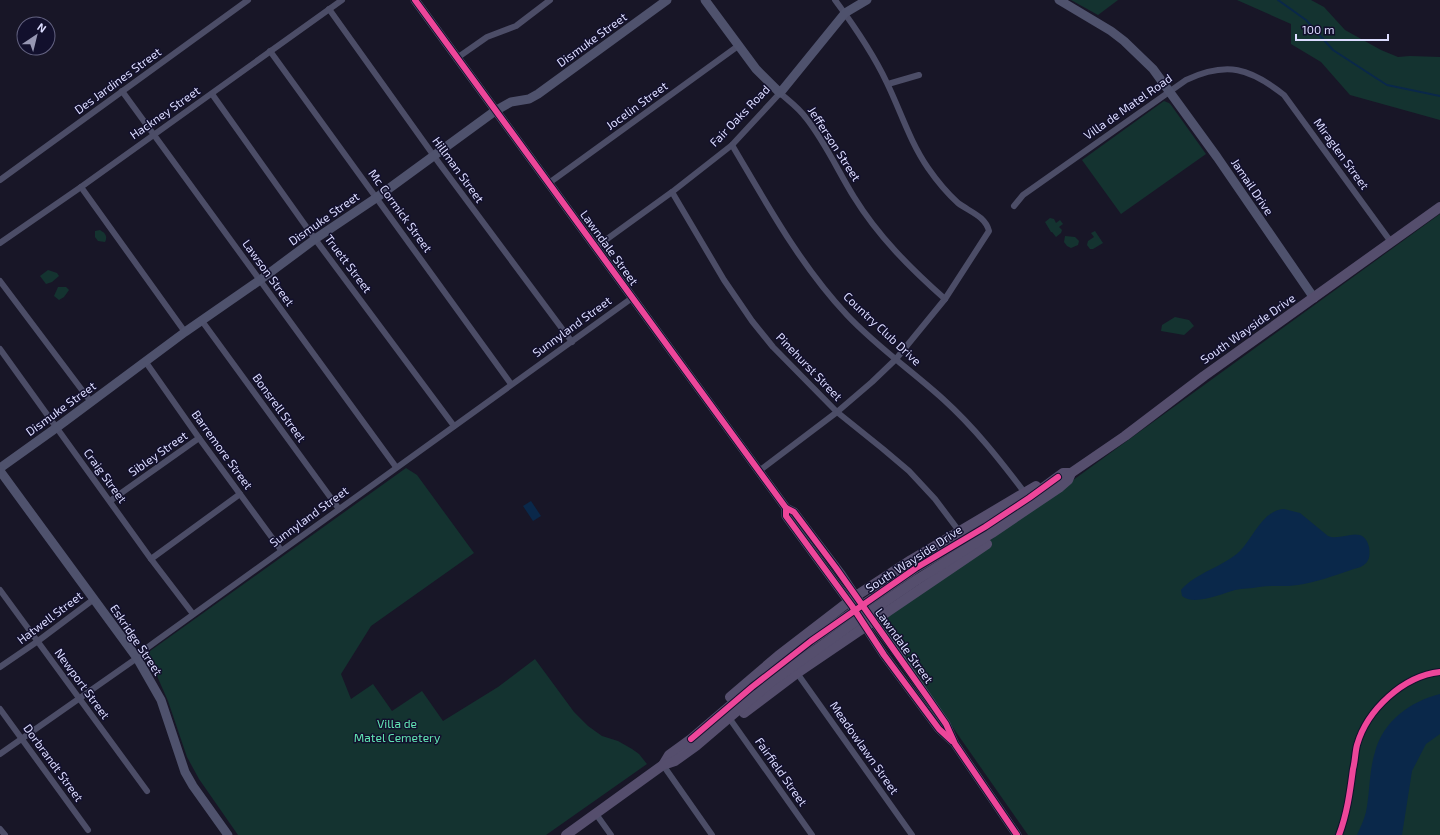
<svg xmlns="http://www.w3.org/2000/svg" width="1440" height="835" viewBox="0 0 1440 835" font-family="'Exo 2',sans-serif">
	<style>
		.green { fill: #143330 }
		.water { fill: #0a284a }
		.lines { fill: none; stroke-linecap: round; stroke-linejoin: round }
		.stream { stroke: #0a284a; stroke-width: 2 }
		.street { stroke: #4c4d67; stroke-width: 6 }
		.secondary { stroke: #4f526d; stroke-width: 9 }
		.primary { stroke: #554e6d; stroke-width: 10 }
		.secondary-bridge { stroke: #4f526d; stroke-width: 9 }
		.cycleway-casing { stroke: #12102d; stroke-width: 8 }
		.cycleway { stroke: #ed469a; stroke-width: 6 }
		.labels { text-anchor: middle; stroke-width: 3; stroke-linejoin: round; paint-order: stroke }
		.street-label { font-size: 12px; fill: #dcdcff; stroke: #12102d }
		.park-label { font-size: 12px; fill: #62e6b4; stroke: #12102d }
	</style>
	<rect width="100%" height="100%" fill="#181627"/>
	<g class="green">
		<polygon points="1071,0 1118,0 1098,15"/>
		<polygon points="1237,0 1311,0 1324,7 1345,30 1381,50 1398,57 1410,56 1440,57 1440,120 1350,95 1321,62 1291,44 1291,24"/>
		<polygon points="1164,101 1169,103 1171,105 1206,154 1121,214 1082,160"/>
		<path d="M1440 214V835H1028L884 629C882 623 883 620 887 615Z"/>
		<polygon points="1050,218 1054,219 1056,223 1060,220 1063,224 1059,227 1062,230 1061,233 1056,237 1052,232 1051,232 1045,222"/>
		<path d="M100 230C105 233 108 236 105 242L98 241 95 237V231Z"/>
		<polygon points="1095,231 1103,243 1093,249 1090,249 1087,245 1088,241 1094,237 1091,233"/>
		<polygon points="1065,236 1075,237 1079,241 1078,245 1071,248 1067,246 1064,242"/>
		<polygon points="48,270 57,273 59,276 52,282 46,284 40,276"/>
		<polygon points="58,287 66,287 69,290 64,297 59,300 54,296"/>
		<polygon points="1175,317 1189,320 1194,326 1184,335 1161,331 1162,325"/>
		<polygon points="406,468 417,475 474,553 371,626 341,674 351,699 373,684 392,711 422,691 443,721 498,687 535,659 574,712 588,726 602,736 618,741 632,749 639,754 647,764 546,835 238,835 199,779 187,757 168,701 157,676 146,657 150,651"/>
	</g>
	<g class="water">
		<polygon points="531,501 541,516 533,521 523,506"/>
		<path d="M1284 509 1300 513 1328 536C1342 542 1363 523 1369 547 1370 553 1370 560 1365 564 1361 568 1356 568 1351 570 1333 576 1317 582 1298 585 1285 587 1272 585 1259 587 1251 589 1243 588 1235 590 1221 594 1194 606 1182 596L1181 590C1197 572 1223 567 1240 551 1253 538 1263 510 1284 509Z"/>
		<path d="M1440 694V734L1426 744 1412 771 1402 835H1357C1360 828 1364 820 1366 812 1370 792 1369 771 1375 752 1383 721 1411 701 1440 694Z"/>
	</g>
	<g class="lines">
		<polyline class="stream" points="1278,0 1306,20 1333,50 1376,78 1387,85 1440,96"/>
		<g class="street">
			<polyline points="329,9 439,163 572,342"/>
			<polyline points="270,51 511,384"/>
			<polyline points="457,58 487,37 516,26 550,0"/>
			<polyline points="888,84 919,75"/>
			<polyline points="122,91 396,467"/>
			<polyline points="212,94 315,239 454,426"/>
			<path d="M732 145C767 204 800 265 847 315 876 346 912 371 943 399 975 428 999 459 1025 493"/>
			<polyline points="0,180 248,0"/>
			<polyline points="549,183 738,46"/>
			<polyline points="81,187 185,332"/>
			<polyline points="672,192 724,280 752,321 773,347 837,412 883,449 909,471 935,499 959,531"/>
			<path d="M1014 206 1023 195 1186 80C1227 61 1250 68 1284 95L1391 242"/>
			<polyline points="0,243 81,187 342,0"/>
			<path d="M596 247 672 192 732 145 780 93C789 101 799 108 806 118 825 142 838 171 854 197 878 236 910 268 945 299"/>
			<polyline points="0,281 91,402"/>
			<polyline points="202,321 339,509"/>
			<polyline points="0,349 151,559 193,614"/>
			<polyline points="145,361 199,438 281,550"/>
			<path d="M759 471 837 412 872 382 896 359 945 299 989 231C985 216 970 212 958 203 947 193 937 181 928 168 910 142 901 112 887 83 873 53 855 27 835 0"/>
			<polyline points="110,501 199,438"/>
			<polyline points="151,559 240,494"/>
			<polyline points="0,590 147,791"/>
			<polyline points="0,667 38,641 94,599"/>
			<polyline points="797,673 912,835"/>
			<polyline points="0,709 88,830"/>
			<polyline points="732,722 812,835"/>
			<polyline points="0,754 137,658 140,653 155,642 632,298"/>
			<polyline points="663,765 712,835"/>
			<polyline points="596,814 611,835"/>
			<polyline points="0,829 5,835"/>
		</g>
		<g class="secondary">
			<polyline points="415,0 786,508 794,512 806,528 841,574 859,601"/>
			<polyline points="705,0 756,69 780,93 845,13 867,0"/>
			<polyline points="1059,0 1111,31 1124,41 1153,69 1217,157 1314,298"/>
			<polyline points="0,468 56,428 185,332 260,280 315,239 376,198 495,111 511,102 529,99 538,94 667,0"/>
			<polyline points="0,471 137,658 161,700 185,772 193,786 228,835"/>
			<polyline points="786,508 786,516 852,606"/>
			<polyline points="871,618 897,653 946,724 955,744 1017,835"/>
			<polyline points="863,623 884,655 939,729 952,741"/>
		</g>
		<g class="primary">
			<polyline points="730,697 778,656 856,596 911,560 1036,486"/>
			<polyline points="744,713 797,673 987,544"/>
			<polyline points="663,765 669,755 691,739 752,687 811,641 916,568 985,527 1029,498 1063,473 1071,473"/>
			<polyline points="566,835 663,765 675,761 696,746 771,682 852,624 918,579 992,533 1060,487 1068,480 1071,473 1125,436 1204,376 1440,207"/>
		</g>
		<g class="secondary-bridge">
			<polyline points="859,601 871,618"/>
			<polyline points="852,606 863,623"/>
		</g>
		<g class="cycleway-casing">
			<g id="cycleway">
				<polyline points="415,0 786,508 794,512 836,568 928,698 946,724 955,744 1017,835"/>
				<polyline points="786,508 786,516 852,606 884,655 939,729 952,741"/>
				<polyline points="691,739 752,687 811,641 916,568 985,527 1029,498 1058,477"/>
				<path d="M1339 835C1347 814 1350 792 1353 769 1355 762 1355 753 1357 745 1367 710 1403 676 1440 672"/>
			</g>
		</g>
		<use href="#cycleway" class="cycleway"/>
	</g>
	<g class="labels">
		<g class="street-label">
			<text transform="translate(592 40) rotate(-36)" y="4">Dismuke Street</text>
			<text transform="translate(118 81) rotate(-36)" y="4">Des Jardines Street</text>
			<text transform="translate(637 106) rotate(-36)" y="4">Jocelin Street</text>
			<text transform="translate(1128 107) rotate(-35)" y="4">Villa de Matel Road</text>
			<text transform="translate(165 113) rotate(-35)" y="4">Hackney Street</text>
			<text transform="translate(740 116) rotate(-46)" y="4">Fair Oaks Road</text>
			<text transform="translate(834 144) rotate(57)" y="4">Jefferson Street</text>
			<text transform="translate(1341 154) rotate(54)" y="4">Miraglen Street</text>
			<text transform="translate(458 170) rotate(54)" y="4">Hillman Street</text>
			<text transform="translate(1252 187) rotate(56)" y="4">Jamail Drive</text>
			<text transform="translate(400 211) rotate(54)" y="4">Mc Cormick Street</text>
			<text transform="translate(324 219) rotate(-35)" y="4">Dismuke Street</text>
			<text transform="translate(609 248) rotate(54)" y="4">Lawndale Street</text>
			<text transform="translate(348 264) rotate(53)" y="4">Truett Street</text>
			<text transform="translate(268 273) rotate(54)" y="4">Lawson Street</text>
			<text transform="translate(572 327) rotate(-36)" y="4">Sunnyland Street</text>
			<text transform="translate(882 329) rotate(43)" y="4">Country Club Drive</text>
			<text transform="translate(1248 329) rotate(-35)" y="4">South Wayside Drive</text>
			<text transform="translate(809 367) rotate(46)" y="4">Pinehurst Street</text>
			<text transform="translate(279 408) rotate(54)" y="4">Bonsrell Street</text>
			<text transform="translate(61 409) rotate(-36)" y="4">Dismuke Street</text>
			<text transform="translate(222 450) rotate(54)" y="4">Barremore Street</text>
			<text transform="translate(158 454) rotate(-35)" y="4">Sibley Street</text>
			<text transform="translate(105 476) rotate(54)" y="4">Craig Street</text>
			<text transform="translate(309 517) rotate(-36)" y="4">Sunnyland Street</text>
			<text transform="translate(914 559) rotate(-33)" y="4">South Wayside Drive</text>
			<text transform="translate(50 618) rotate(-37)" y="4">Hatwell Street</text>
			<text transform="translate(136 640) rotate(56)" y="4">Eskridge Street</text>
			<text transform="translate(904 646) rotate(54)" y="4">Lawndale Street</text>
			<text transform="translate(82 684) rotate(54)" y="4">Newport Street</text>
			<text transform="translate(864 748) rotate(55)" y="4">Meadowlawn Street</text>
			<text transform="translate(53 763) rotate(54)" y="4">Dorbrandt Street</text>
			<text transform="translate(781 772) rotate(55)" y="4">Fairfield Street</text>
		</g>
		<g class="park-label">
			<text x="397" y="728">Villa de<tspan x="397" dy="14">Matel Cemetery</tspan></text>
		</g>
	</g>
	<g transform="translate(36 36) rotate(35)"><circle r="19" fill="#12102d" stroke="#636281"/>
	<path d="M0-3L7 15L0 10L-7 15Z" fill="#9797b3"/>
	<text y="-6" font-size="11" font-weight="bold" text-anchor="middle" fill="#dcdcff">N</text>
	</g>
	<path d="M1296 34v6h92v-6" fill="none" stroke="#dcdcff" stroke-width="2"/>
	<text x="1302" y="34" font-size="12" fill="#dcdcff" stroke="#12102d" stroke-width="3" paint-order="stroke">100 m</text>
</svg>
